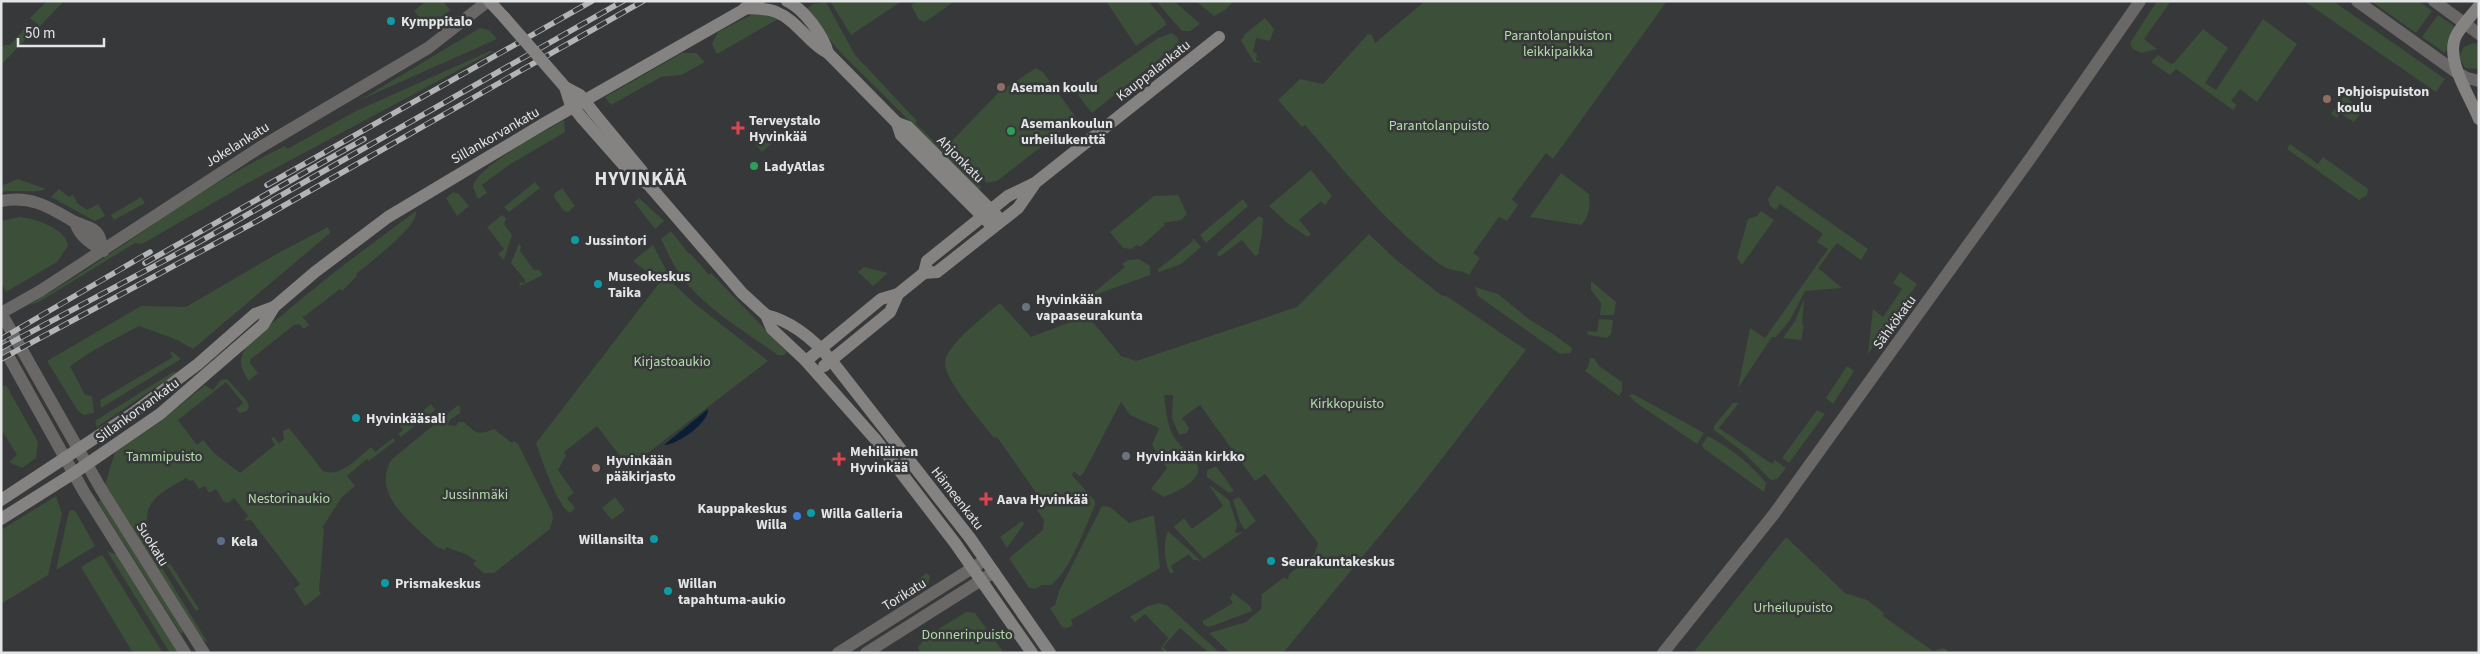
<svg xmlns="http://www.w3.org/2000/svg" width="2480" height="654" viewBox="0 0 2480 654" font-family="'Source Sans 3',sans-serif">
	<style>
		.green { fill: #3c4f38 }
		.water { fill: #0a1f36 }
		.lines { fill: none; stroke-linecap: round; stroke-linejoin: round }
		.tertiary { stroke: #6a6867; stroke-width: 12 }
		.secondary { stroke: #858382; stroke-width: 12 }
		.rail-casing { stroke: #b3b4b6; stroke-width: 5.5 }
		.rail { stroke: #36383a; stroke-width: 4; stroke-dasharray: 11; stroke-linecap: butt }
		.tertiary-bridge { stroke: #6a6867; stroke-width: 12 }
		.secondary-bridge { stroke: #858382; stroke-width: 12 }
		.culture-dot { fill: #0f9aa8; stroke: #36383a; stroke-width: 2 }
		.education-dot { fill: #8d6e63; stroke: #36383a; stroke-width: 2 }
		.health-dot { fill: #e0444e; stroke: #36383a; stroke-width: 2 }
		.leisure-dot { fill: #2e9e5b; stroke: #36383a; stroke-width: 2 }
		.worship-dot { fill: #6b7280; stroke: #36383a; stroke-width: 2 }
		.shop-dot { fill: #3f7fe0; stroke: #36383a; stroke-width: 2 }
		.service-dot { fill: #5c6f8a; stroke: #36383a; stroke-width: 2 }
		.labels { text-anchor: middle; stroke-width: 5; stroke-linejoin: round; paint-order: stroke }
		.poi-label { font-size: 14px; font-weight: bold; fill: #e4e5e6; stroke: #36383a; text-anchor: start }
		.park-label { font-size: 14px; fill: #b3dca8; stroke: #36383a }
		.street-label { font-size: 14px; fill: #e4e5e6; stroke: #36383a }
		.district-label { font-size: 19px; font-weight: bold; letter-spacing: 1px; fill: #e4e5e6; stroke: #36383a }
	</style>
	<rect width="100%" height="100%" fill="#36383a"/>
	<g class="green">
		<polygon points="47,1 64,1 40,26 30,18"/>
		<polygon points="426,1 443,1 450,10 428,28 414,11"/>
		<polygon points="830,1 902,1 851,35"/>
		<polygon points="917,1 955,1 925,22 919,20 911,5"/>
		<polygon points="1106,1 1148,1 1165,21 1166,25 1136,46"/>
		<polygon points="1156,1 1174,1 1200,24 1190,31 1182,31"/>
		<polygon points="1196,1 1233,1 1233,2 1225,10 1214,16"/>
		<path d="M1425 1H1667L1553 159 1546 153 1512 199 1518 205 1507 221 1499 217 1473 253 1480 258 1469 275C1461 269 1453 273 1441 265 1387 225 1348 175 1305 125L1302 127 1278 100 1300 79 1323 84 1368 34 1372 35 1375 43Z"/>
		<polygon points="2157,1 2171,1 2144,39 2157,49 2141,53 2133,49 2130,43"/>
		<polygon points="2304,1 2333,1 2445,79 2436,92"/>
		<polygon points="2371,1 2419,1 2432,11 2416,33"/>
		<polygon points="826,2 855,55 917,121 915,123 981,187 979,190 840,52 805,10 813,4"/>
		<polygon points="751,15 764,15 778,19 717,54 712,44 718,32"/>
		<polygon points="2438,15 2454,26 2445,53 2422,37"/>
		<polygon points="1265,18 1274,29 1270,41 1256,38 1253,52 1257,53 1256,60 1262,63 1254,62 1241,41 1245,34"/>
		<polygon points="2263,19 2297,44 2257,102 2240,89 2231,101 2237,105 2233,110 2176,69 2170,75 2151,62 2158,55 2171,64 2174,63 2203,29 2228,48 2205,83 2216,90"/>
		<polygon points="26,27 27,38 1,65 1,48 5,45 10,45"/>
		<polygon points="480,28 489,30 497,39 360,100"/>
		<polygon points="1172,33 1177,37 1179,43 1092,113 1077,94 1158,38"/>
		<polygon points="2473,43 2479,44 2479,69 2465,68 2459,57 2464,47"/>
		<path d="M490 51H494L246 184 142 244 135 243 39 302 29 305C116 255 194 189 285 146L287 149 356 111Z"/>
		<polygon points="682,53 696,53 705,62 681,75 661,77 611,105 605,97"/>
		<polygon points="1036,68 1043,72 1077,119 997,181 987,183 950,143 999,92"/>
		<polygon points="2347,92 2353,95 2349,100 2363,110 2354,122 2340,113 2337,118 2331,114"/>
		<path d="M564 120 565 132 509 165 482 185 487 193 478 199 473 187C475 167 546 131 564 120Z"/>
		<polygon points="767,133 778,134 780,136 762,152 756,145 756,141"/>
		<polygon points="2290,144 2318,164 2323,157 2368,189 2367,195 2359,200 2356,198 2287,149"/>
		<polygon points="1311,170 1332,196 1325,205 1321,201 1299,220 1311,234 1308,237 1287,223 1269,206"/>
		<path d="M1561 173 1589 194C1590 205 1590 217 1581 225L1530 217Z"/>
		<path d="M18 179 46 189C34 194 15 189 1 192V186Z"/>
		<polygon points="535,182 540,188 509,212 504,207"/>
		<polygon points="1777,185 1868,249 1861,260 1837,243 1818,268 1842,288 1805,291 1790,320 1776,337 1772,337 1738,388 1750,328 1765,338 1828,249 1817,242 1823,234 1780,204 1776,210 1770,206 1768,199"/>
		<polygon points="562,188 575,206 568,212 564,211 554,197 555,193"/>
		<polygon points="59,189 69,197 73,195 77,203 87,210 98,204 105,216 95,221 51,197"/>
		<polygon points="453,192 459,194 469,206 457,216 446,198"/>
		<polygon points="1178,195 1187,214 1181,220 1163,223 1165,225 1140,247 1138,245 1131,249 1123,248 1110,232 1154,196"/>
		<polygon points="141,197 145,203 114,220 111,215"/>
		<polygon points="639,198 664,221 655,229 634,202"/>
		<polygon points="1243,199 1248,206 1206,243 1200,235"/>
		<path d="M416 211C420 225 368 264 356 274L357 276 342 291 340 289 306 315 307 316H302L309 325 304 329 299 324 294 325 251 359 250 363 258 373 249 381C243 372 238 364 243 353 250 338 268 327 281 316 324 279 370 245 416 211Z"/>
		<polygon points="1761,211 1774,220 1742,265 1737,258 1748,219 1757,216"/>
		<polygon points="502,215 506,218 504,224 512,235 504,260 498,254 504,249 487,227"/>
		<polygon points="1259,216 1263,218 1262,234 1258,255 1255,256 1242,240 1219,257 1217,253"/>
		<path d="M19 217C34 218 66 228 68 246L57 262 6 292 1 282V221Z"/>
		<polygon points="328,227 330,233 193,349 175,339 139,326 94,350 70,366 85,395 92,396 94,413 84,415 78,411 47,361 141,306 186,307 280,252"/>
		<path d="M671 231 689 254 690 253 709 275 711 273 787 352 784 355H778C747 333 709 311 684 280 674 268 668 253 661 239Z"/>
		<path d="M1369 234 1394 258 1441 295 1448 297 1526 350 1420 487 1283 653H1230L1209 633 1246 622 1261 609 1262 594 1283 578 1288 579 1289 574C1303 563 1314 562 1318 543L1265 474 1255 481 1200 405 1182 418 1189 428 1187 433 1179 435 1172 418 1173 395H1164C1166 408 1167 426 1174 437 1179 446 1189 452 1195 461 1209 478 1176 492 1164 497L1151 489 1167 468 1152 445 1159 428 1130 415 1121 402 1084 472 1080 477 1074 471 1072 475 1095 501V505C1085 528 1070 571 1051 585H1042L1035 589 1029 588 1009 558 1043 530 1044 520 1037 510 1044 504 997 437 994 438C982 422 943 379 945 362 946 345 987 314 1000 303L1031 337 1076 320V317L1087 315 1121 356 1136 361 1297 307Z"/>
		<polygon points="1192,239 1194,239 1201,247 1181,264 1159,272 1158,271 1159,267 1160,268 1193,241"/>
		<polygon points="519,243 521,247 520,251 534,270 539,270 543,275 520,286 523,293 519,282 525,283 525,280 511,263"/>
		<path d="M653 245 673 283 694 303 768 361 632 465H627L597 426 564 452 566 455 558 470 574 493 567 498 575 508 570 513C557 506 541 457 536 443L660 282 633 261Z"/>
		<polygon points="1139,259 1150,266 1150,275 1081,300 1076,294 1082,291 1092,294 1125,267 1122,264 1128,260"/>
		<polygon points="864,267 888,273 873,286 858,272"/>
		<polygon points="1900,272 1917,284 1868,354 1873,309 1883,317 1902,289 1893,283"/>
		<polygon points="1591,281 1616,302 1614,315 1600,315 1601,303 1591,290"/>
		<polygon points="1475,287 1498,294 1530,320 1553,334 1572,348 1571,353 1560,354 1478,296"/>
		<polygon points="1804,299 1802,325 1804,325 1801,340 1783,338 1795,321"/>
		<polygon points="1599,319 1613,320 1611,334 1607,338 1588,335 1587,331 1597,332"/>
		<polygon points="173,352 181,359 101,408 100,400 173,357 170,353"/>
		<polygon points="1590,358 1594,358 1599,366 1622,382 1622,391 1619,396 1585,371 1588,367"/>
		<polygon points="1847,366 1854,371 1833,404 1826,398"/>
		<polygon points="173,372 178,372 97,427 95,421"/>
		<path d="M227 379 247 401 249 406 247 411 240 413 236 409 243 403 226 382 178 420 197 445 203 440 214 453 240 473 275 445 271 438 274 437 279 444 284 439 283 431 289 428 323 471C340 478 358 458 371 447L375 452 393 438 395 441 369 461 367 459 347 476 355 486 342 497 322 528 324 529 319 591 321 594 305 606 294 589 300 584 251 520 243 521 248 516 234 498 228 503 224 502 216 489 209 493 205 486 199 489 193 480 189 481 186 478C169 489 146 497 147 520L137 527 208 643 202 639 105 485 115 452 157 424 205 385 213 390 221 380Z"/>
		<polygon points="6,385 38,442 36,458 22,468 9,462 17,455 1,429 1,387"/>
		<polygon points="1633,394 1704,433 1697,444 1635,402 1629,395"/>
		<polygon points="1733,403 1739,403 1719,428 1772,464 1775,460 1786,468 1777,479 1771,480 1743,452 1714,430 1714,426"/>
		<polygon points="431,404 435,410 401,437 398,434 403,430 395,420 399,416 403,422 409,417 411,421"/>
		<path d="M457 406H460V413L450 420 448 425 456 426 458 422H464C476 433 477 436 494 429L512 443 514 441 518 444 552 512 553 519 550 529 494 573H484L473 564 476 561 468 555 446 547 445 550 437 547C413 524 371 496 391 460Z"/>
		<polygon points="1817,410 1825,414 1789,463 1782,458"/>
		<path d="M1708 436C1730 448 1750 463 1766 483L1764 492 1703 448 1702 445Z"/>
		<polygon points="1214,467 1217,467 1234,491 1229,493 1207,477 1207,470"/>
		<polygon points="1209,485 1229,500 1237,525 1235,533 1243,532 1204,559 1174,527 1184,518 1192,529 1223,506"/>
		<polygon points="56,496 62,514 48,575 1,604 1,530"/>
		<polygon points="615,497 625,510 612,520 602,508"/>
		<polygon points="1239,497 1256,521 1245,530 1240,522 1233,500"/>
		<polygon points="101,500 184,632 181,634 98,502"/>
		<polygon points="1102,506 1110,507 1129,523 1154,515 1160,568 1071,620 1073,625 1067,628 1062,627 1050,608 1055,605 1059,591"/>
		<polygon points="73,510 76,512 95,546 56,570 69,511"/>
		<polygon points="1022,521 1024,524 1007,548 1000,537"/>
		<polygon points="147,527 199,609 196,611 144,530"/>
		<path d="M1168 531 1201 561 1200 562 1198 560H1193L1189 554 1171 566 1174 573H1170C1164 563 1163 542 1168 531Z"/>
		<polygon points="1786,537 1845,593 1867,600 1884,613 1883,616 1933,651 1944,648 1950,653 1693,653"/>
		<polygon points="107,551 117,555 179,653 170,653"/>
		<polygon points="101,555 103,556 163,653 133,653 81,567"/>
		<polygon points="926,573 930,576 929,583 900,602 905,591"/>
		<polygon points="1233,593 1250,606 1252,611 1215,625 1208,627 1203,624 1203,621 1233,603 1230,598"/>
		<polygon points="1159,603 1168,606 1220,653 1209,653 1180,628 1163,647 1169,653 1164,653 1161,648 1168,638 1145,614 1135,622 1130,617 1148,606"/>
		<polygon points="966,612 975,613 1004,653 921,653 918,648 924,638"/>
	</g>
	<path class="water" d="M708 409C709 423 677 445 664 445Z"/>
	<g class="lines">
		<g class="tertiary">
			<polyline points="2357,1 2456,72 2467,78 2479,81"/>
			<polyline points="2434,1 2479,34"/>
			<path d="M1 201C31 195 49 207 73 221 82 226 94 226 99 236 101 240 102 247 103 251"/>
			<path d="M75 222C80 237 90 243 103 251"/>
			<polyline points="40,291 259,148 428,48 488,1"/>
			<polyline points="1,313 101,489 204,653"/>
			<polyline points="1,343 84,492 185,653"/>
			<polyline points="838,653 985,560"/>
			<polyline points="866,653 994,572"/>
			<polyline points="1663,653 1774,514 2032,156 2140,1"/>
		</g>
		<g class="secondary">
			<polyline points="489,1 504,17"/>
			<path d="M787 1C805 10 823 35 828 53"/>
			<path d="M2479 6C2472 15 2463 24 2457 34 2443 58 2470 96 2479 119"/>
			<path d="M745 8C755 9 767 8 776 12 797 20 808 43 828 53L897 123 901 135 993 227"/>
			<polyline points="594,113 642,171 648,184 742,293 766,315 772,329 806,361 876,440 955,543 1032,653"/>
			<polyline points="582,118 635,178 648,184"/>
			<polyline points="897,123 908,127 997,216"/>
			<polyline points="924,273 927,261 1008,196 1035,183 1219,37"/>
			<path d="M766 315C791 321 814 340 831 360L970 538 1050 653"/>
			<polyline points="806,361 881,299 898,294 924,273 937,272 1018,208 1034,185"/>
			<polyline points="824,366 890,312 898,294"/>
			<polyline points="1,500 133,413 198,364 255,314 274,307"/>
			<polyline points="1,519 74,473 160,414 263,325 274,307 315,272 388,217 545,123 759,1"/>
		</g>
		<g class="rail-casing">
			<g id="rail">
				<polyline points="267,185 592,1"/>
				<polyline points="145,263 364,139"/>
				<polyline points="1,339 150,252"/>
				<polyline points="1,348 199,242 623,1"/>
				<polyline points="1,359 257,221 643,1"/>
			</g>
		</g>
		<use href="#rail" class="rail"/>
		<polyline class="tertiary-bridge" points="1,313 40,291"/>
		<g class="secondary-bridge">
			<polyline points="504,17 565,87 580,95 594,113"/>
			<polyline points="565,87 570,103 582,118"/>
		</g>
	</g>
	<g class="culture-dot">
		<circle cx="391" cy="21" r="5"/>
		<circle cx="575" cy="240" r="5"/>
		<circle cx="598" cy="284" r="5"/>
		<circle cx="356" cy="418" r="5"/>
		<circle cx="811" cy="513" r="5"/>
		<circle cx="654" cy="539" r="5"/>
		<circle cx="1271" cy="561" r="5"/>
		<circle cx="385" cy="583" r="5"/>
		<circle cx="668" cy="591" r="5"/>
	</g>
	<g class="education-dot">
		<circle cx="1001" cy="87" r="5"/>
		<circle cx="2327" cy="99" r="5"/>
		<circle cx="596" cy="468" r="5"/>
	</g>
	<g class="health-dot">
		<path d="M735.5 120.5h5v5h5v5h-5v5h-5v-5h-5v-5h5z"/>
		<path d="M836.5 451.5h5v5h5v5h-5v5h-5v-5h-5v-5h5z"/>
		<path d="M983.5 491.5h5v5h5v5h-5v5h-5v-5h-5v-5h5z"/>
	</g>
	<g class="leisure-dot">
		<circle cx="1011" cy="131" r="5"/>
		<circle cx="754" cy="166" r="5"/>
	</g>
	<g class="worship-dot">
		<circle cx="1026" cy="307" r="5"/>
		<circle cx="1126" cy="456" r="5"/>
	</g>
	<circle class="shop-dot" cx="797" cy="516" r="5"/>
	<circle class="service-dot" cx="221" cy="541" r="5"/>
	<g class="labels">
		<g class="poi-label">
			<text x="401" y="26">Kymppitalo</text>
			<text x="1011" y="92">Aseman koulu</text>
			<text x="2337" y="96">Pohjoispuiston<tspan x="2337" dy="16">koulu</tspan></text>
			<text x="749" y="125">Terveystalo<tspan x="749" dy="16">Hyvinkää</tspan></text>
			<text x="1021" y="128">Asemankoulun<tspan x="1021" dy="16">urheilukenttä</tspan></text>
			<text x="764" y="171">LadyAtlas</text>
			<text x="585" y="245">Jussintori</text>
			<text x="608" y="281">Museokeskus<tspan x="608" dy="16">Taika</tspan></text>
			<text x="1036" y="304">Hyvinkään<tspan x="1036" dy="16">vapaaseurakunta</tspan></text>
			<text x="366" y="423">Hyvinkääsali</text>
			<text x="850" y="456">Mehiläinen<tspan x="850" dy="16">Hyvinkää</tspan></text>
			<text x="1136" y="461">Hyvinkään kirkko</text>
			<text x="606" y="465">Hyvinkään<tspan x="606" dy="16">pääkirjasto</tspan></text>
			<text x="997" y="504">Aava Hyvinkää</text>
			<text x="787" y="513" text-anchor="end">Kauppakeskus<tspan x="787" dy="16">Willa</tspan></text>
			<text x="821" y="518">Willa Galleria</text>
			<text x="644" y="544" text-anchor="end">Willansilta</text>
			<text x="231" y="546">Kela</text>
			<text x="1281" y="566">Seurakuntakeskus</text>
			<text x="395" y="588">Prismakeskus</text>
			<text x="678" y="588">Willan<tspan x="678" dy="16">tapahtuma-aukio</tspan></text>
		</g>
		<g class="park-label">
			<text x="1558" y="40">Parantolanpuiston<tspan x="1558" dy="16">leikkipaikka</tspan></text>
			<text x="1439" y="130">Parantolanpuisto</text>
			<text x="672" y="366">Kirjastoaukio</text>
			<text x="1347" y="408">Kirkkopuisto</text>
			<text x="164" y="461">Tammipuisto</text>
			<text x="475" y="499">Jussinmäki</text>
			<text x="289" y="503">Nestorinaukio</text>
			<text x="1793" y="612">Urheilupuisto</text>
			<text x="967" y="639">Donnerinpuisto</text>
		</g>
		<g class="street-label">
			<text transform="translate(1153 70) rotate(-38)" y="5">Kauppalankatu</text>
			<text transform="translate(495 135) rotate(-30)" y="5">Sillankorvankatu</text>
			<text transform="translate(237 144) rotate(-32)" y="5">Jokelankatu</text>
			<text transform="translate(961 159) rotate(45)" y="5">Ahjonkatu</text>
			<text transform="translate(1894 322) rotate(-54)" y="5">Sähkökatu</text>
			<text transform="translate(137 410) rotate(-36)" y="5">Sillankorvankatu</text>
			<text transform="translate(958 498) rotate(52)" y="5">Hämeenkatu</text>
			<text transform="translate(153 544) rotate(58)" y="5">Suokatu</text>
			<text transform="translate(904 594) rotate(-32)" y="5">Torikatu</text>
		</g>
		<g class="district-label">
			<text x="641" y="185">HYVINKÄÄ</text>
		</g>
	</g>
	<rect width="2480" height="654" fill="none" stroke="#e4e5e6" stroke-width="5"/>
	<path d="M18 38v8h86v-8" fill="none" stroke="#e4e5e6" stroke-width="2.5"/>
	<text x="25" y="38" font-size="15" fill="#e4e5e6" stroke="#36383a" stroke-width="4" paint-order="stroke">50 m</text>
</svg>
